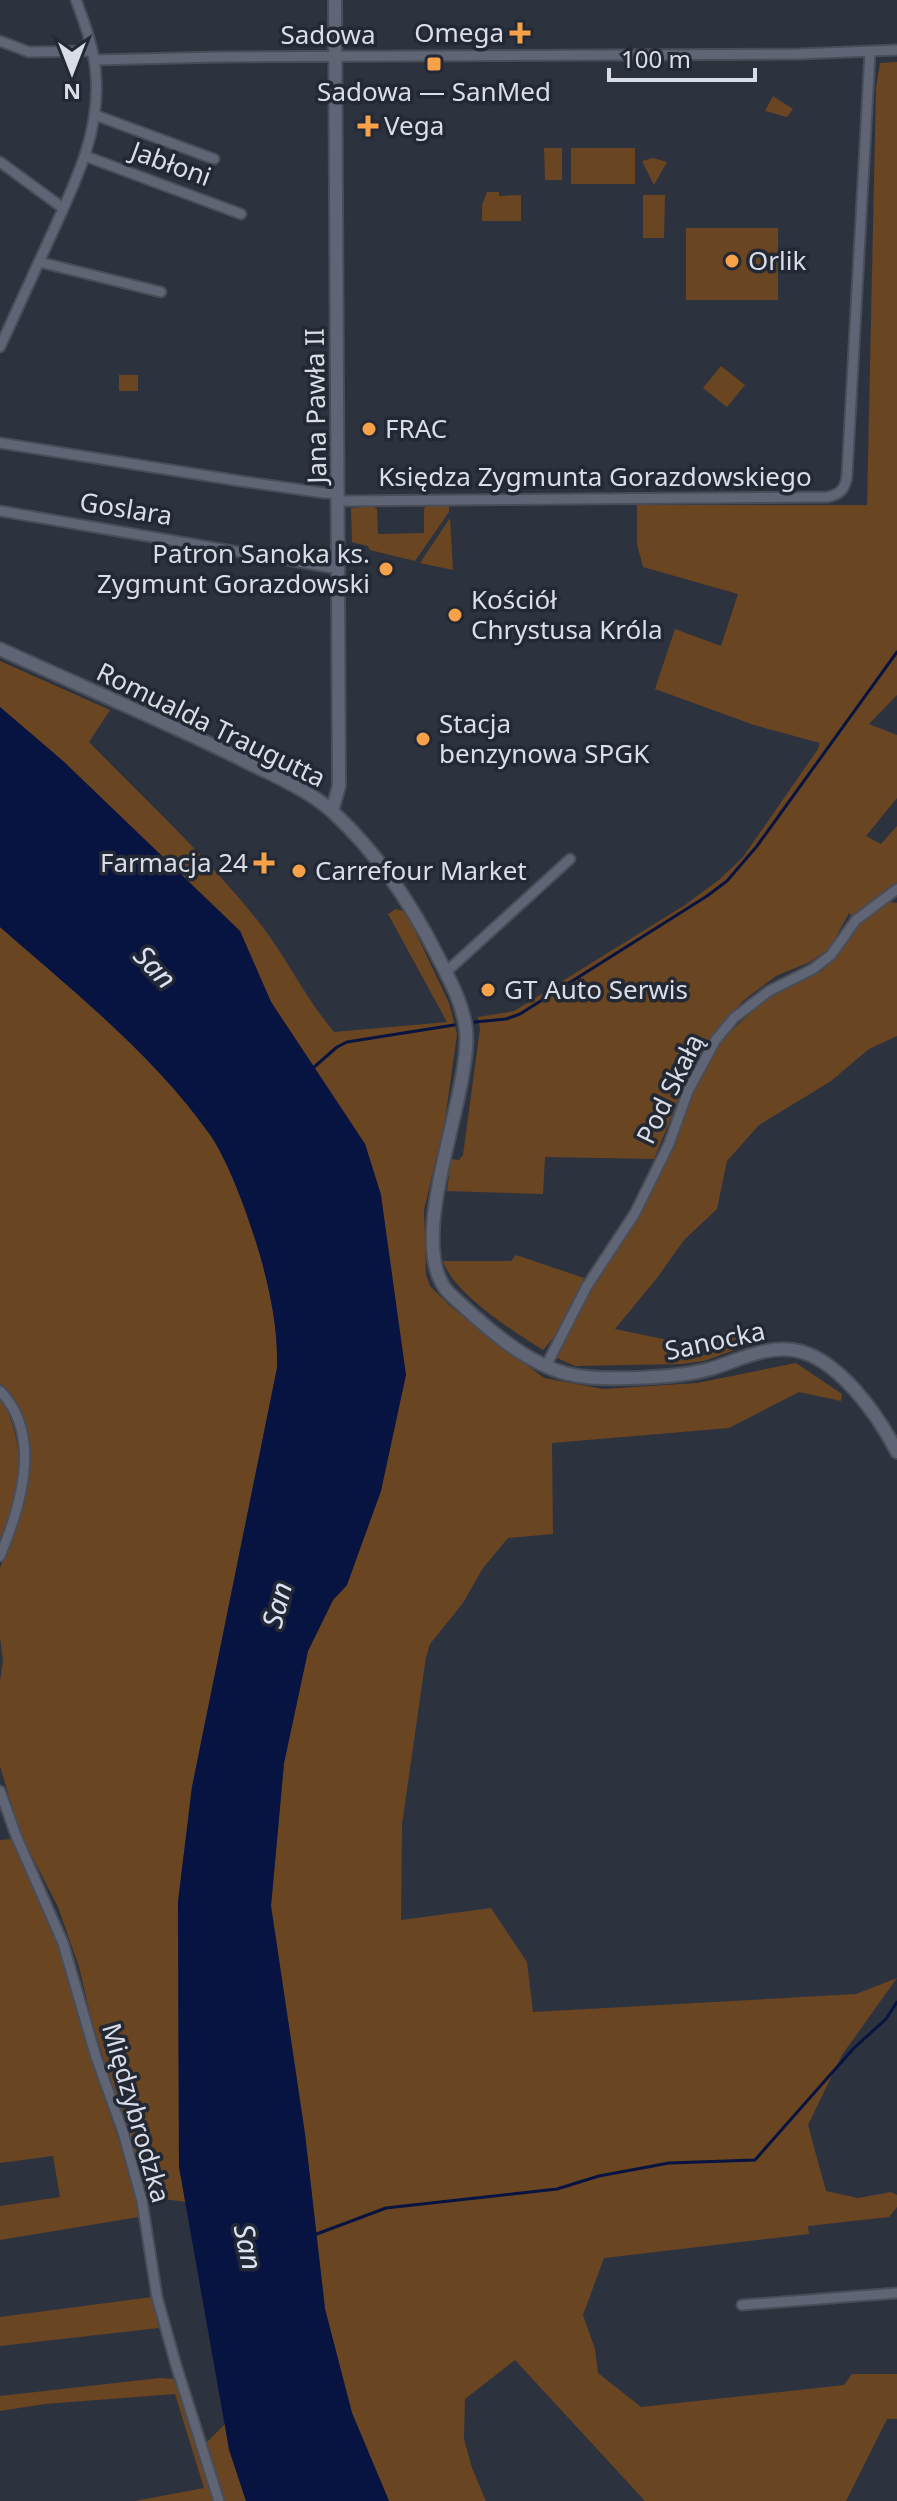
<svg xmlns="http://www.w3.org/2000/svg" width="897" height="2501" viewBox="0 0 897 2501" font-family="'Noto Sans',sans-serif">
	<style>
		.green { fill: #6a4521 }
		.water { fill: #071341 }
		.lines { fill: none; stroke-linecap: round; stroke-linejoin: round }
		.stream { stroke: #071341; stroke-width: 3 }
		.street-casing { stroke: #484d58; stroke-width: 13 }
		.secondary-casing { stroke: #484d58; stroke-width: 16 }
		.street { stroke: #5f6574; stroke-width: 9 }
		.secondary { stroke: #5f6574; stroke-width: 12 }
		.poi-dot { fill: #f7a149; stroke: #232835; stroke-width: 3 }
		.labels { text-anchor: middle; stroke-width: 7; stroke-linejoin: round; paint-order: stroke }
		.poi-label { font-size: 26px; fill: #dadde6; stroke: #232835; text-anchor: start }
		.street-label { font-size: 26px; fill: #dadde6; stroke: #232835 }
		.water-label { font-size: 28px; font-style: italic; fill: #dbe2f3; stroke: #232835 }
	</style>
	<rect width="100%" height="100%" fill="#2d323f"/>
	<g class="green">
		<polygon points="897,62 897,695 869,724 897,735 897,798 866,836 881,844 897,826 897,885 853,918 849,913 830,948 810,962 776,976 743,1001 709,1040 679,1099 654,1159 545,1157 543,1194 447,1191 451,1159 459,1160 463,1155 480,1029 478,1017 514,1011 685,905 720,879 743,857 818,749 820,743 754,725 655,689 675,629 721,646 738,594 643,567 637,544 637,505 867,505 876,88 880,63"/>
		<polygon points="773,96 793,109 787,117 765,111"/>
		<polygon points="544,148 562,148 562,180 545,180"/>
		<rect x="571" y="148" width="64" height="36"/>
		<polygon points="653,158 667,162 654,185 642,161"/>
		<polygon points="487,192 499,192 499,196 521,195 521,221 482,221 482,205"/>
		<polygon points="643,195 665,195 664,238 643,238"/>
		<rect x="686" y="228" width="92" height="72"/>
		<polygon points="721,366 745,385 727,407 703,388"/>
		<rect x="119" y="375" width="19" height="16"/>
		<polygon points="428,504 449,504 449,512 415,561 370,550 368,546 352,542 351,508 372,506 377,509 378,534 424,533 424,509"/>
		<polygon points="450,518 453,570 420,563"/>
		<path d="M0 661 110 710 89 742C146 800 207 857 258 921 286 956 305 998 334 1032L447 1022 388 914 396 909 406 912 449 1003 457 1034 445 1120 424 1210 426 1275 430 1286 450 1306 544 1378 603 1389 697 1383 796 1363 842 1394 841 1401 799 1392 729 1428 552 1443 553 1534 508 1538 483 1568 463 1603 430 1644 426 1657 402 1824 401 1920 491 1908 527 1962 533 2012 856 1994 897 1978 842 2055 808 2125 826 2191 858 2198 891 2192 897 2195V2207L889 2217 808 2226 809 2234 604 2258 583 2315 595 2349 598 2373 641 2407 844 2385 852 2374H897V2419H887L846 2501H645L515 2360 465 2399 464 2439 472 2468 486 2501H389L352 2413 325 2309 305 2134 271 1906 284 1763 308 1651 333 1600 347 1585 357 1556 387 1250 381 1195 365 1144 271 1002 240 931 63 761 0 707Z"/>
		<polygon points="889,902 897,903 897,1036 869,1049 831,1081 759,1125 727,1161 717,1209 684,1240 657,1278 615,1329 687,1344 748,1325 762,1340 704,1361 682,1364 575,1366 557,1358 587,1295 608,1257 640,1214 687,1112 695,1085 708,1061 728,1034 774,991 823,970 832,961 853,930"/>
		<path d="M0 927C74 992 154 1055 211 1136 232 1168 253 1229 263 1266 272 1301 278 1332 277 1368L192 1787 178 1902 179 2167 186 2202 148 2197 149 2224 118 2105 91 2018 79 1967 58 1907 20 1833 0 1766V1681L3 1661 0 1637V1568L24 1501 28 1483 29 1461 18 1409 7 1389 0 1384Z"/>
		<path d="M516 1255 584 1278 558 1332 543 1350C513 1331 454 1294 443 1261H511Z"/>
		<path d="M0 1398C29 1444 20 1498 0 1546Z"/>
		<polygon points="14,1839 61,1949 91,2058 134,2186 139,2217 0,2240 0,2206 60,2197 53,2156 0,2163 0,1840"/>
		<polygon points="152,2297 159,2328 0,2346 0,2317"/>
		<polygon points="160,2378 175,2379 214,2501 135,2501 204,2488 175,2394 45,2404 0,2411 0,2396"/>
		<polygon points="225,2424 229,2450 246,2501 224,2501 206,2443"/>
	</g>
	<path class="water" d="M0 707 63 761 240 931 271 1002 365 1144 381 1195 406 1375 381 1491 347 1585 333 1600 308 1651 284 1763 271 1906 305 2134 325 2309 352 2413 389 2501H246L229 2449 179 2167 178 1902 192 1787 277 1368C278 1332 272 1301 263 1266 253 1229 232 1168 211 1136 154 1055 74 992 0 927Z"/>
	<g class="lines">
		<g class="stream">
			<polyline points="475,1022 506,1019 520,1014 707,896 727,881 757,846 897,652"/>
			<polyline points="313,1068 337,1047 347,1042 454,1025"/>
			<polyline points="314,2235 386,2208 557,2189 599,2176 669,2163 755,2160 853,2049 886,2019 897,2002"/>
		</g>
		<g class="street-casing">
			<g id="street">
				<polyline points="0,41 29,52 92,51"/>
				<polyline points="94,60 219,57 799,54 897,50"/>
				<polyline points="95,115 214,159"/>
				<polyline points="85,156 241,214"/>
				<polyline points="0,162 63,208"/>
				<polyline points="39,262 161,292"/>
				<path d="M0 347C18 307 36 269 54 229 76 181 100 131 96 77 95 51 85 24 76 0"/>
				<polyline points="0,443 240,481 325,493 339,493"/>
				<path d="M339 501 827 497C840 495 846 488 847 475L870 52"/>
				<polyline points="0,511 339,569"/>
				<polyline points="446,972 570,859"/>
				<polyline points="546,1366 587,1286 635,1213 669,1144 688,1091 715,1041 734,1018 769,991 813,969 831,955 856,920 897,889"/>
				<path d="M0 1391C43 1435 21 1506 0 1556"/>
				<polyline points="0,1791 17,1838 63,1943 96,2057 123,2132 142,2201 157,2297 176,2365 219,2501"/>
				<polyline points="742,2305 897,2293"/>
			</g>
		</g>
		<g class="secondary-casing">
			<g id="secondary">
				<path d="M0 649C80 686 162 720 241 759 272 775 308 789 334 813 378 854 411 903 438 957 450 980 463 1004 466 1030 472 1096 401 1246 450 1294 482 1324 524 1363 568 1374 600 1382 678 1378 710 1369 737 1361 764 1346 793 1350 837 1356 878 1415 897 1452"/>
				<polyline points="332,811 339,786 335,0"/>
			</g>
		</g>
		<use href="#street" class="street"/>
		<use href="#secondary" class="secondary"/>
	</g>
	<g class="poi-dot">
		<path d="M516 21h8v8h8v8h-8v8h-8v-8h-8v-8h8z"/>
		<rect x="426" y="56" width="16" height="16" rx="4"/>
		<path d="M364 114h8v8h8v8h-8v8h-8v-8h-8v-8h8z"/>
		<circle cx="732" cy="261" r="8"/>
		<circle cx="369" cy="429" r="8"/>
		<circle cx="386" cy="569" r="8"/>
		<circle cx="455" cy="615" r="8"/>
		<circle cx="423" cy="739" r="8"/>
		<path d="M260 851h8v8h8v8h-8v8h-8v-8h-8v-8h8z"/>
		<circle cx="299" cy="871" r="8"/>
		<circle cx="488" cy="990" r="8"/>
	</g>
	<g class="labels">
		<g class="poi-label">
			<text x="504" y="42" text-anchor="end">Omega</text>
			<text x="434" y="101" text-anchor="middle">Sadowa — SanMed</text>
			<text x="384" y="135">Vega</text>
			<text x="748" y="270">Orlik</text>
			<text x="385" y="438">FRAC</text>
			<text x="370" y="563" text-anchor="end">Patron Sanoka ks.<tspan x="370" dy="30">Zygmunt Gorazdowski</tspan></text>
			<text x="471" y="609">Kościół<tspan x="471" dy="30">Chrystusa Króla</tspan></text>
			<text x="439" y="733">Stacja<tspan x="439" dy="30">benzynowa SPGK</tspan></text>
			<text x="248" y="872" text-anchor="end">Farmacja 24</text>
			<text x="315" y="880">Carrefour Market</text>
			<text x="504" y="999">GT Auto Serwis</text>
		</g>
		<g class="street-label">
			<text x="328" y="44">Sadowa</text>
			<text transform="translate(171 164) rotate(20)" y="9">Jabłoni</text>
			<text transform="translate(316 406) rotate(-91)" y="9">Jana Pawła II</text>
			<text x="595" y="486">Księdza Zygmunta Gorazdowskiego</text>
			<text transform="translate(126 509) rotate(9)" y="9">Goslara</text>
			<text transform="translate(211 725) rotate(26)" y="9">Romualda Traugutta</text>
			<text transform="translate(670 1089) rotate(-64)" y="9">Pod Skałą</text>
			<text transform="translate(715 1341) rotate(-12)" y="9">Sanocka</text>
			<text transform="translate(136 2113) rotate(74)" y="9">Międzybrodzka</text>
		</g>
		<g class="water-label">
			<text transform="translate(155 967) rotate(46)" y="10">San</text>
			<text transform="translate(277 1605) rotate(-76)" y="10">San</text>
			<text transform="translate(248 2247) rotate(78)" y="10">San</text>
		</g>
	</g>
	<g transform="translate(72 72) rotate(180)" stroke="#232835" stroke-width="6" paint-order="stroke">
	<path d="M0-6L14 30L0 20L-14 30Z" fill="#dadde6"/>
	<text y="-12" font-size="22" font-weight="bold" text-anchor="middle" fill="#dadde6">N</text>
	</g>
	<path d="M609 68v12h146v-12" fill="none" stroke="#dadde6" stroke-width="4"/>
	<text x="621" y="68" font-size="24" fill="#dadde6" stroke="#232835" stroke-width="6" paint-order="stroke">100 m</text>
</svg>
